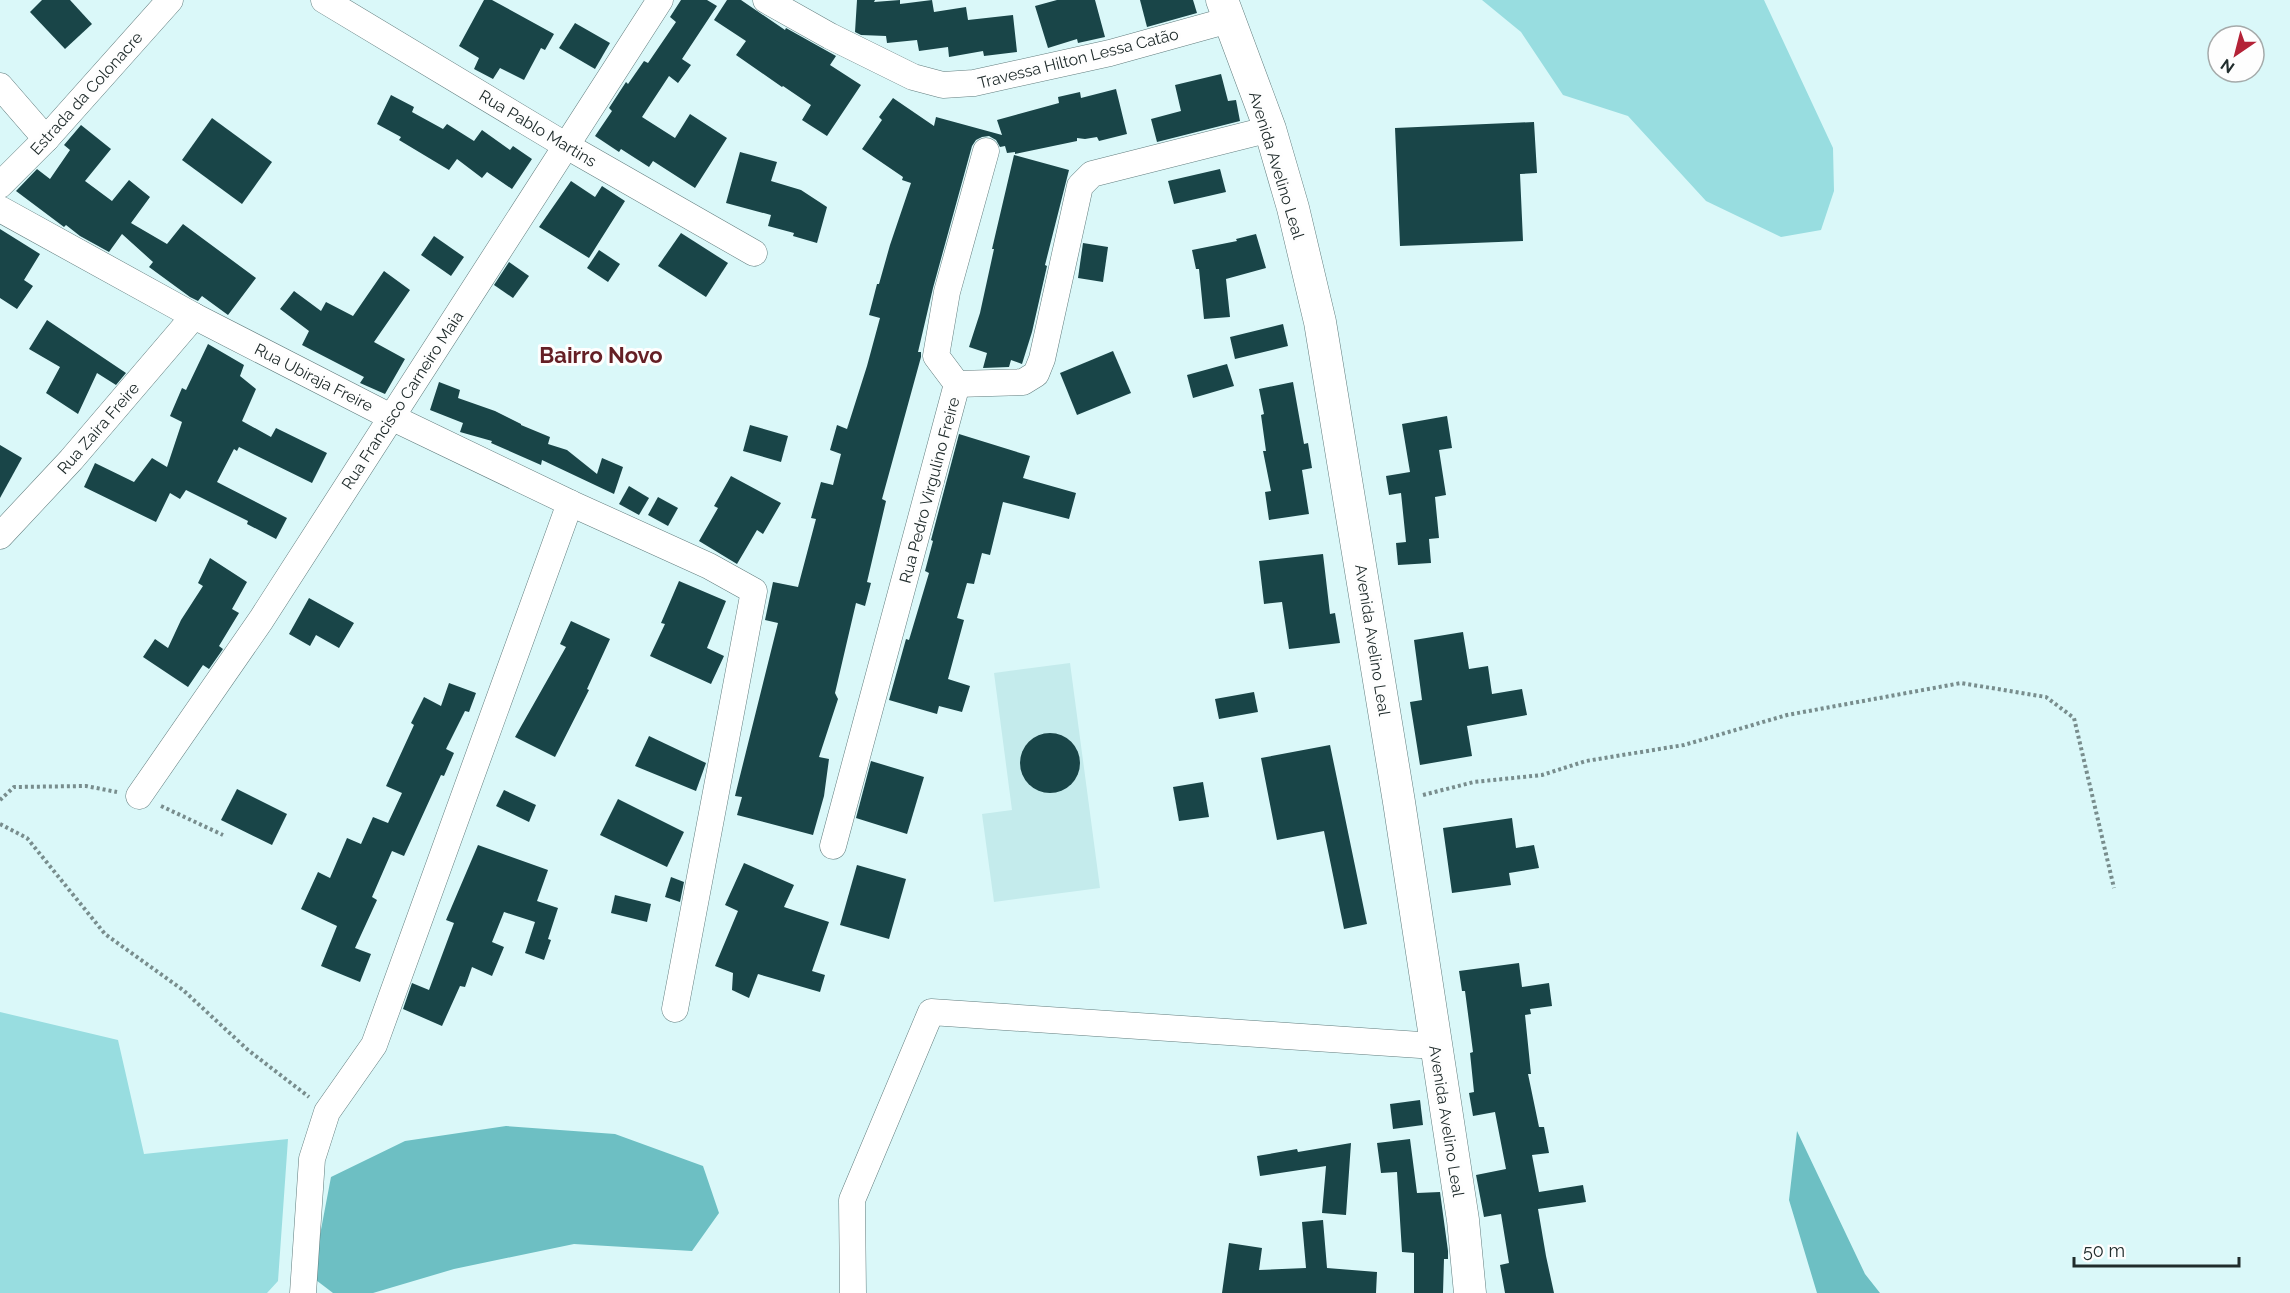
<svg xmlns="http://www.w3.org/2000/svg" width="2290" height="1293" viewBox="0 0 2290 1293" font-family="Raleway,sans-serif">
	<style>
		.built { fill: #c4ebec }
		.green { fill: #98dde0 }
		.water { fill: #6dbfc3 }
		.building { fill: #194548 }
		.lines { fill: none; stroke-linecap: round; stroke-linejoin: round }
		.minor-casing { stroke: #627d7e; stroke-width: 27 }
		.major-casing { stroke: #627d7e; stroke-width: 33 }
		.path { stroke: #788d8d; stroke-width: 4; stroke-dasharray: 3 3; stroke-linecap: butt }
		.minor { stroke: #fff; stroke-width: 26 }
		.major { stroke: #fff; stroke-width: 32 }
		.labels { text-anchor: middle; stroke-width: 6; stroke-linejoin: round; paint-order: stroke }
		.street-label { font-size: 16px; fill: #202c2c; stroke: #fefefe }
		.district-label { font-size: 22px; font-weight: bold; fill: #651f25; stroke: #fefefe }
	</style>
	<rect width="100%" height="100%" fill="#daf8f9"/>
	<polygon class="built" points="1070,663 1100,888 994,902 982,814 1012,810 994,673"/>
	<g class="green">
		<polygon points="1482,0 1764,0 1833,148 1834,191 1821,230 1781,237 1706,201 1628,116 1563,95 1521,32"/>
		<polygon points="0,1012 118,1040 144,1154 288,1139 278,1281 267,1293 0,1293"/>
	</g>
	<g class="water">
		<polygon points="506,1126 615,1134 703,1166 719,1213 692,1251 574,1244 454,1269 373,1293 333,1293 312,1277 331,1177 405,1141"/>
		<polygon points="1797,1131 1865,1274 1880,1293 1817,1293 1789,1200"/>
	</g>
	<g class="building">
		<polygon points="42,0 70,0 92,24 65,49 30,12"/>
		<polygon points="484,0 492,0 554,34 545,50 541,48 524,80 500,68 493,79 474,69 479,58 459,46"/>
		<polygon points="681,0 707,0 717,6 682,59 691,65 678,83 669,76 642,117 675,138 690,114 727,138 695,188 653,161 649,167 621,149 619,152 595,136 612,111 609,108 626,82 628,84 644,61 648,63 676,22 670,17"/>
		<polygon points="727,0 741,0 785,30 786,28 836,56 830,65 861,85 827,136 802,120 811,105 783,86 782,87 736,55 746,41 714,20"/>
		<polygon points="857,0 875,0 874,2 900,0 900,4 932,0 934,12 966,7 968,20 1013,15 1017,52 984,56 983,51 949,57 948,47 919,51 917,40 887,43 886,36 861,35 855,32"/>
		<polygon points="1057,0 1095,0 1105,37 1078,43 1077,39 1048,48 1035,6"/>
		<polygon points="1140,0 1193,0 1197,13 1147,27"/>
		<polygon points="575,23 610,43 595,69 559,48"/>
		<polygon points="1221,74 1228,101 1236,100 1240,121 1157,142 1151,119 1181,111 1175,85"/>
		<polygon points="1116,89 1127,134 1099,141 1097,137 1085,139 1077,138 1077,141 1015,154 1015,152 1007,153 1005,146 1000,147 996,140 989,136 982,137 976,140 972,146 933,288 918,352 921,352 921,357 882,499 886,501 867,582 871,583 865,606 856,603 835,693 838,699 819,757 829,759 824,796 813,835 737,815 742,797 735,796 778,623 765,620 773,582 798,587 816,519 811,518 821,482 833,485 841,454 830,450 837,425 847,429 867,366 880,318 869,315 877,284 879,284 890,245 911,183 902,180 903,177 862,149 882,120 879,117 893,98 934,126 936,117 1002,135 997,120 1059,103 1058,97 1080,92 1081,98"/>
		<polygon points="391,95 414,107 412,112 443,129 447,124 474,141 482,130 510,150 513,146 532,159 512,189 487,172 482,178 457,159 449,170 399,140 401,137 377,124"/>
		<polygon points="212,118 272,162 242,204 182,160"/>
		<polygon points="1534,122 1537,173 1520,174 1523,241 1400,246 1395,128"/>
		<polygon points="81,125 111,149 85,181 112,201 129,180 150,197 131,223 167,244 183,224 256,278 228,315 202,296 198,301 190,297 149,267 153,262 122,234 109,252 80,236 66,225 64,227 16,191 37,169 50,179 70,150 64,145"/>
		<polygon points="740,152 777,162 771,181 801,190 827,207 817,243 793,236 794,233 768,226 771,215 726,203"/>
		<polygon points="1014,155 1069,170 1045,265 1047,266 1032,332 1022,364 1011,360 1009,367 983,368 987,353 969,347 980,313 994,249 992,249"/>
		<polygon points="1220,169 1226,192 1174,204 1168,181"/>
		<polygon points="571,181 595,197 602,186 625,201 589,258 539,227"/>
		<polygon points="0,229 40,254 24,280 33,286 17,309 0,298"/>
		<polygon points="681,233 728,263 706,297 658,266"/>
		<polygon points="1256,234 1266,268 1226,279 1230,317 1204,319 1199,269 1196,269 1192,250 1237,241 1236,239"/>
		<polygon points="434,236 464,257 451,276 421,255"/>
		<polygon points="1083,243 1108,247 1103,282 1078,278"/>
		<polygon points="599,250 620,264 608,282 587,268"/>
		<polygon points="509,262 529,276 513,298 494,285"/>
		<polygon points="384,271 410,290 374,342 405,359 385,394 360,383 364,377 302,345 309,331 280,309 294,291 321,311 326,302 353,316"/>
		<polygon points="47,320 126,373 116,385 97,373 78,414 46,393 60,367 29,349"/>
		<polygon points="1283,324 1288,346 1235,359 1230,337"/>
		<polygon points="208,344 244,365 240,376 256,389 242,421 271,437 276,428 327,453 312,483 239,447 237,451 234,449 217,482 287,518 276,539 247,524 248,521 186,490 180,499 170,493 156,522 84,487 95,463 134,482 152,458 167,467 182,422 170,416 182,388 186,390"/>
		<polygon points="1113,351 1131,393 1077,415 1060,373"/>
		<polygon points="1227,364 1234,386 1193,398 1187,375"/>
		<polygon points="439,382 460,390 458,398 495,411 521,424 521,425 550,437 548,444 567,450 597,474 602,458 623,467 614,494 542,460 541,465 491,443 492,441 460,432 463,423 430,410"/>
		<polygon points="1293,382 1304,444 1308,443 1312,468 1302,470 1309,514 1269,520 1265,492 1271,491 1263,451 1266,451 1261,415 1264,414 1259,389"/>
		<polygon points="1447,416 1452,448 1439,450 1446,495 1435,497 1439,538 1429,539 1431,563 1398,565 1396,543 1406,542 1401,493 1389,495 1386,476 1410,472 1402,424"/>
		<polygon points="750,425 788,436 781,462 743,451"/>
		<polygon points="959,434 1030,456 1023,478 1076,493 1069,519 1003,502 990,555 982,553 974,584 967,583 957,618 964,620 948,679 970,686 962,712 939,706 937,714 889,700 906,639 909,640 929,573 925,571 933,541 931,540"/>
		<polygon points="0,445 22,458 0,498"/>
		<polygon points="731,476 781,503 763,534 757,530 737,564 699,541 718,508 714,506"/>
		<polygon points="629,486 649,498 639,515 619,504"/>
		<polygon points="658,497 678,508 668,526 648,515"/>
		<polygon points="1323,554 1330,614 1335,613 1340,643 1289,649 1282,602 1264,604 1259,561"/>
		<polygon points="210,558 247,582 232,609 239,613 219,646 223,649 209,669 203,665 188,687 143,657 155,639 168,648 181,620 203,586 198,583"/>
		<polygon points="679,581 726,601 707,648 724,656 711,684 650,656 665,624 661,623"/>
		<polygon points="309,598 354,623 339,648 316,635 310,646 289,634"/>
		<polygon points="571,621 610,639 587,689 589,690 555,757 515,737 566,647 560,644"/>
		<polygon points="1463,632 1469,669 1488,666 1492,694 1522,689 1527,715 1467,726 1472,756 1420,765 1410,702 1422,700 1414,640"/>
		<polygon points="449,683 476,693 469,712 465,711 446,749 454,753 444,776 441,775 404,856 392,851 372,897 377,900 355,948 371,954 360,982 321,966 337,926 301,909 318,872 330,878 347,838 361,844 373,817 388,823 402,793 386,786 414,725 411,723 424,697 441,706"/>
		<polygon points="1254,692 1258,712 1219,719 1215,699"/>
		<circle cx="1050" cy="763" r="30"/>
		<polygon points="649,736 706,763 696,791 635,766"/>
		<polygon points="1330,745 1367,924 1344,929 1324,831 1277,840 1261,758"/>
		<polygon points="871,761 924,777 907,834 856,818"/>
		<polygon points="1203,782 1209,817 1179,821 1173,787"/>
		<polygon points="237,789 287,814 272,845 221,820"/>
		<polygon points="504,790 536,805 529,822 496,806"/>
		<polygon points="618,799 684,832 667,867 600,835"/>
		<polygon points="1512,818 1516,848 1534,845 1539,868 1509,873 1511,885 1452,893 1443,828"/>
		<polygon points="478,845 548,870 537,901 558,908 548,939 551,940 544,960 525,953 535,922 504,912 492,942 504,947 492,976 472,967 465,987 460,986 442,1026 403,1009 412,983 429,990 454,923 446,920"/>
		<polygon points="744,863 794,885 784,907 829,922 812,971 825,975 820,992 758,974 749,998 732,990 733,973 715,966 738,911 725,905"/>
		<polygon points="857,865 906,879 889,939 840,925"/>
		<polygon points="671,877 684,882 680,902 665,897"/>
		<polygon points="615,895 651,904 647,922 611,913"/>
		<polygon points="1519,963 1522,987 1549,983 1552,1006 1530,1009 1531,1014 1525,1015 1531,1074 1528,1074 1539,1127 1544,1127 1549,1153 1532,1155 1539,1192 1583,1185 1586,1202 1538,1209 1546,1256 1554,1293 1505,1293 1500,1265 1509,1263 1501,1214 1484,1217 1476,1175 1506,1169 1495,1112 1473,1116 1469,1093 1474,1092 1470,1053 1473,1052 1465,991 1462,991 1459,971"/>
		<polygon points="1420,1100 1423,1125 1393,1129 1390,1104"/>
		<polygon points="1410,1139 1417,1193 1440,1192 1448,1251 1448,1259 1444,1259 1443,1293 1414,1293 1414,1253 1402,1252 1397,1172 1381,1173 1377,1143"/>
		<polygon points="1351,1143 1346,1215 1322,1213 1326,1166 1260,1176 1257,1156 1297,1149 1298,1152"/>
		<polygon points="1323,1220 1327,1268 1377,1272 1376,1293 1222,1293 1229,1243 1262,1248 1259,1270 1306,1268 1302,1222"/>
	</g>
	<g class="lines">
		<g class="minor-casing">
			<g id="minor">
				<polyline points="324,0 565,145 754,253"/>
				<polyline points="766,0 830,36 913,77 943,85 974,83 1110,53 1229,20"/>
				<polyline points="0,86 46,139"/>
				<polyline points="0,185 46,139 170,0"/>
				<polyline points="0,209 194,316 391,417 570,503 709,566 754,591 675,1009"/>
				<polyline points="957,384 1023,382 1036,374 1042,359 1080,186 1092,174 1270,129"/>
				<polyline points="957,384 936,356 947,292 986,151"/>
				<polyline points="0,536 71,460 194,316"/>
				<polyline points="139,796 261,620 660,0"/>
				<polyline points="833,846 957,384"/>
				<polyline points="303,1293 312,1159 327,1112 374,1045 570,503"/>
				<polyline points="853,1293 852,1200 931,1012 1435,1046"/>
			</g>
		</g>
		<g class="major-casing">
			<polyline id="major" points="1222,0 1270,129 1293,208 1320,322 1399,802 1463,1220 1470,1293"/>
		</g>
		<g class="path">
			<polyline points="1423,795 1474,782 1542,775 1586,761 1684,745 1787,715 1961,683 2046,697 2074,718 2114,888"/>
			<polyline points="0,800 14,787 86,786 117,792"/>
			<polyline points="161,806 223,835"/>
			<polyline points="0,824 27,838 105,934 183,990 248,1050 309,1097"/>
		</g>
		<use href="#minor" class="minor"/>
		<use href="#major" class="major"/>
	</g>
	<g class="labels">
		<g class="street-label">
			<text transform="translate(1078 58) rotate(-14)" y="6">Travessa Hilton Lessa Catão</text>
			<text transform="translate(86 93) rotate(-48)" y="6">Estrada da Colonacre</text>
			<text transform="translate(538 128) rotate(31)" y="6">Rua Pablo Martins</text>
			<text transform="translate(1277 165) rotate(73)" y="6">Avenida Avelino Leal</text>
			<text transform="translate(314 377) rotate(27)" y="6">Rua Ubiraja Freire</text>
			<text transform="translate(402 400) rotate(-57)" y="6">Rua Francisco Carneiro Maia</text>
			<text transform="translate(98 428) rotate(-49)" y="6">Rua Zaira Freire</text>
			<text transform="translate(929 490) rotate(-75)" y="6">Rua Pedro Virgulino Freire</text>
			<text transform="translate(1373 640) rotate(81)" y="6">Avenida Avelino Leal</text>
			<text transform="translate(1447 1121) rotate(81)" y="6">Avenida Avelino Leal</text>
		</g>
		<g class="district-label">
			<text x="601" y="363">Bairro Novo</text>
		</g>
	</g>
	<g transform="translate(2236 54) rotate(215)"><circle r="28" fill="#fefefe" stroke="#a5aaaa" stroke-width="1.5"/>
	<path d="M0-4.5L10 22L0 15L-10 22Z" fill="#b42237"/>
	<text y="-9" font-size="16" font-weight="bold" text-anchor="middle" fill="#202c2c">N</text>
	</g>
	<path d="M2074 1257v9h165v-9" fill="none" stroke="#202c2c" stroke-width="3"/>
	<text x="2083" y="1257" font-size="18" fill="#202c2c" stroke="#fefefe" stroke-width="4.5" paint-order="stroke">50 m</text>
</svg>
